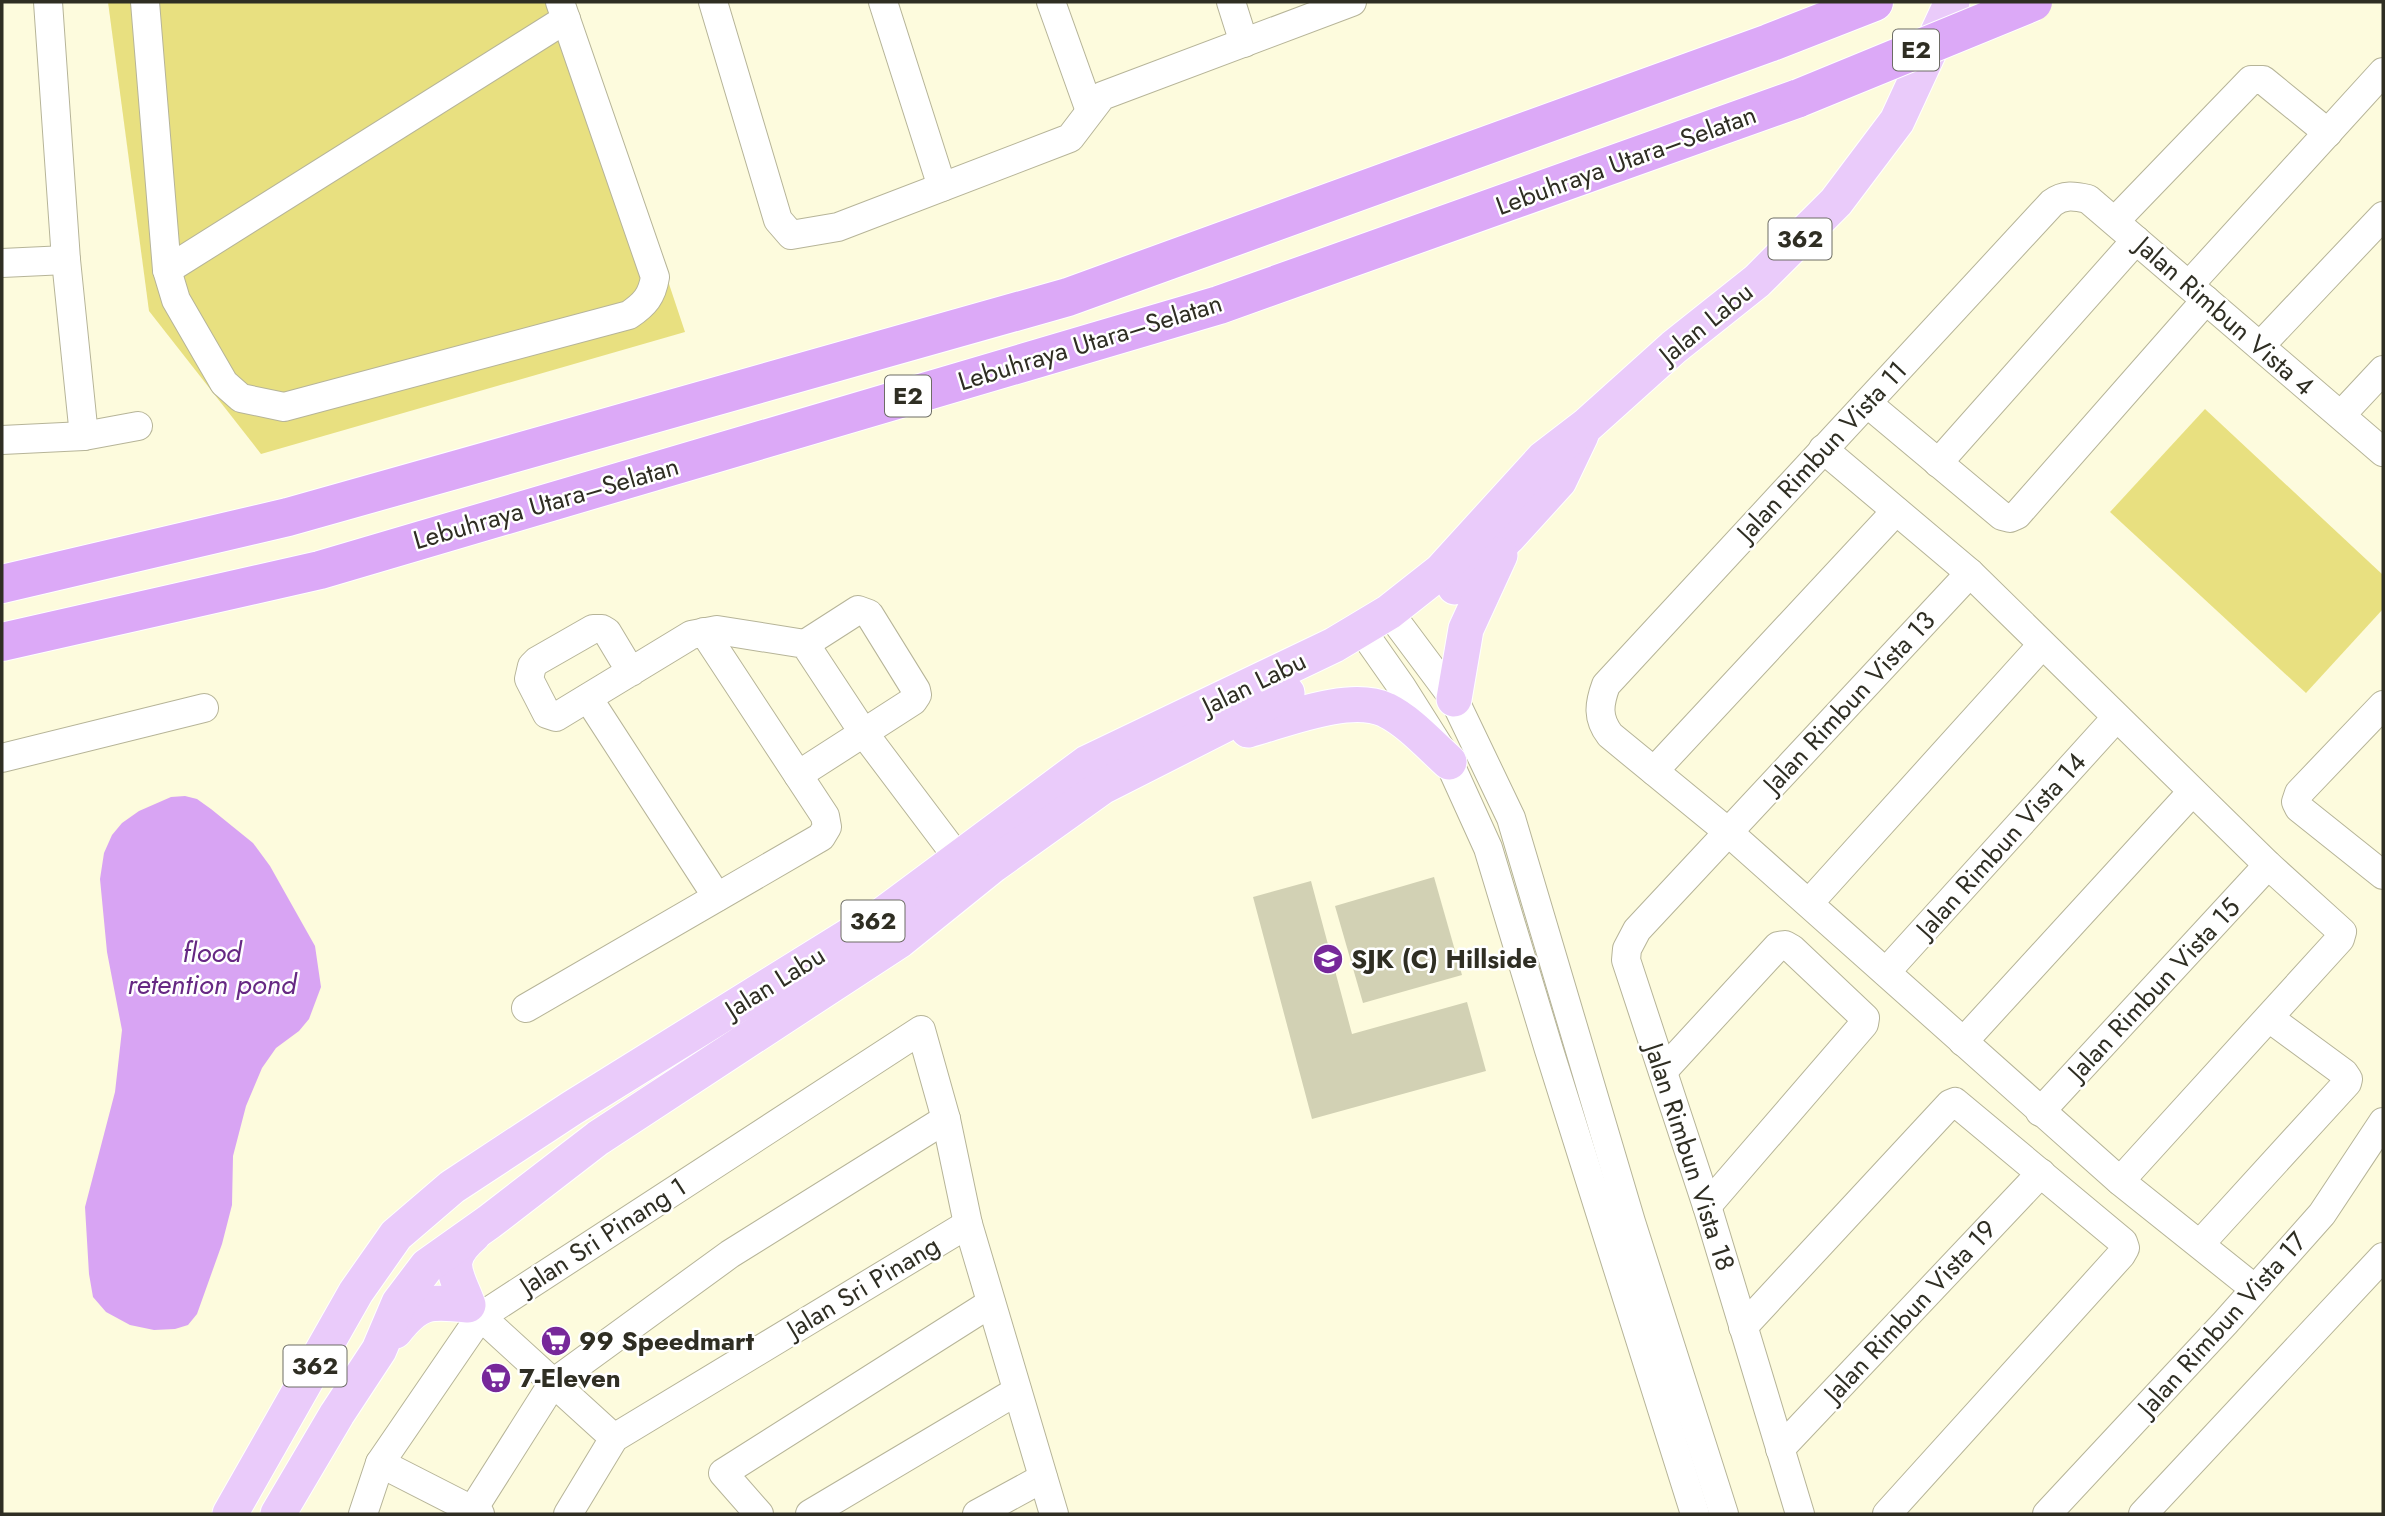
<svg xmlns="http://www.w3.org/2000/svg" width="2385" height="1516" viewBox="0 0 2385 1516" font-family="Jost,sans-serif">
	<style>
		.green { fill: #e8e080 }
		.water { fill: #d8a4f3 }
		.building { fill: #d2d1b4 }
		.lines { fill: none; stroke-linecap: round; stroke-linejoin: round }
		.minor-casing { stroke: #b6b498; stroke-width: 30 }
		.major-casing { stroke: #fff; stroke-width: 37 }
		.highway-casing { stroke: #fff; stroke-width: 40 }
		.minor { stroke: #fff; stroke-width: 28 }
		.major { stroke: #eacbfa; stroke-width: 35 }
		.highway { stroke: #dca9f7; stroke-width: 38 }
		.highway-bridge-casing { stroke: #fff; stroke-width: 40; stroke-linecap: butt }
		.highway-bridge { stroke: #dca9f7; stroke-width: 38 }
		.labels { text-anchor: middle; stroke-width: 5; stroke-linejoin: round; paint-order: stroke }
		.shield { fill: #fff; stroke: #6d6d65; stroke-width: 2 }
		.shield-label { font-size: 24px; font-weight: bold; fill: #2f2e23 }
		.street-label { font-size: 26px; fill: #2f2e23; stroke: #fff }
		.poi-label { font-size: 26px; font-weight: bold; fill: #2f2e23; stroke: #fff; text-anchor: start }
		.water-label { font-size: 28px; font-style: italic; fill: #662883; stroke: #fff }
	</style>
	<rect width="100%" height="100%" fill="#fdfbdd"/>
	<g class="green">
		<polygon points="108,2 575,2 685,332 261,454 149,311"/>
		<polygon points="2205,409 2383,575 2383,609 2306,693 2110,512"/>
	</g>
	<polygon class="water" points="185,796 197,799 211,809 253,843 270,866 315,946 321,987 309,1019 299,1031 276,1048 262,1068 246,1106 233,1156 232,1205 222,1244 197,1314 188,1325 175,1329 154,1330 130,1325 106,1312 93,1297 89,1274 85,1207 115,1092 122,1030 107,952 100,879 104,853 112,835 122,823 139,811 171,797"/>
	<g class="building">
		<polygon points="1434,877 1462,975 1363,1003 1335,906"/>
		<polygon points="1311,881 1352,1034 1467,1002 1486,1071 1312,1119 1253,897"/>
	</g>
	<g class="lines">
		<g class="minor-casing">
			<g id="minor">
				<polyline points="48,2 66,260 84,436"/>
				<path d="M145 2 167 270 176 300 224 383 241 398 284 407 629 315C645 304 652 296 655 277L560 2"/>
				<polyline points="713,2 778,220 791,235 838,227 1070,138 1102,96 1352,2"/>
				<polyline points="883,2 942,187"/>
				<polyline points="1051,2 1090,111"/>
				<polyline points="1231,2 1244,43"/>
				<polyline points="2115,221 2251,80 2263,80 2328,133"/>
				<polyline points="2,263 66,260"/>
				<polyline points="167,270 566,19"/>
				<polyline points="2189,285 2383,72"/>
				<polyline points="2260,346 2383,216"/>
				<polyline points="1867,403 2002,516 2010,518 2017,515 2206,300"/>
				<polyline points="2341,415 2383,370"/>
				<polyline points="2,440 84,436 138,426"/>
				<polyline points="1823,449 1970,573 2268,865 2342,932 2340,939 2120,1181"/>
				<polyline points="1938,463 2136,240"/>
				<polyline points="1389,612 1454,699 1511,818 1631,1222 1724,1514"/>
				<polyline points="1361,629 1401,686 1449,762 1488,848 1549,1050 1695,1514"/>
				<polyline points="631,672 607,632 602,629 593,629 537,661 532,666 529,679 547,714 556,717 691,635 717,630 805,644 863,732 958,858"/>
				<polyline points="588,698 717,897"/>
				<polyline points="2383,705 2299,793 2296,802 2299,808 2383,875"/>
				<polyline points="2,758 204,708"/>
				<polyline points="1654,771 1896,511"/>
				<polyline points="798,775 913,701 917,695 916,690 869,614 858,610 805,644"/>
				<polyline points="1809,903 2042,645"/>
				<polyline points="1886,972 2116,718"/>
				<polyline points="526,1008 821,837 827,827 825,816 704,632"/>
				<polyline points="1963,1042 2192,792"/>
				<polyline points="1663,1071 1778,946 1785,945 1792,949 1865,1018 1864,1024 1707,1206"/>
				<polyline points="2040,1112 2268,865"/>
				<polyline points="2200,1244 2347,1083 2348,1079 2344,1073 2269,1018"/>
				<path d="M2255 1289 2120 1181 1727 831 1610 735C1597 718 1599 704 1606 685L2052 203C2064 194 2075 196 2088 199L2383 452"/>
				<polyline points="468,1305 614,1438"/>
				<polyline points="1743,1327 1950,1104 1955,1102 2123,1242 2125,1248 2121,1255 1887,1514"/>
				<polyline points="1780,1449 2041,1173"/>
				<polyline points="380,1463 480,1514"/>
				<polyline points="363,1514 380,1463 480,1317 921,1030 946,1119 968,1224"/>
				<polyline points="470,1514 553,1383 730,1254 946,1119"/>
				<polyline points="568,1514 614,1438 968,1224 1054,1514"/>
				<polyline points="759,1514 723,1473 991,1303"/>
				<polyline points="810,1514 1017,1391"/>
				<polyline points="977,1514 1043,1478"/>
				<polyline points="1800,1514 1707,1206 1626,960 1627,949 1637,930 1970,573"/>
				<polyline points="2047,1514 2225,1323 2322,1214 2383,1122"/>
				<polyline points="2143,1514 2383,1257"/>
			</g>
		</g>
		<g class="major-casing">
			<g id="major">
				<polyline points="1455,587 1509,536 1559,481 1581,435"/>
				<polyline points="1454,699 1466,629 1500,555"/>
				<path d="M1248 730C1285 720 1350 693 1386 710 1410 722 1429 744 1449 762"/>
				<path d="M395 1331C419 1300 430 1301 468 1305 456 1273 443 1261 473 1235"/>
				<polyline points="230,1514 356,1292 396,1235 452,1187 572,1108 881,916 1087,763 1334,645 1389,612 1441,571 1543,459 1586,426 1674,347 1757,281 1836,202 1897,121 1952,2"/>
				<polyline points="278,1514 337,1414 379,1350 399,1303 427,1266 489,1222 598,1138 900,940 993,865 1102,787 1287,693"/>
			</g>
		</g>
		<g class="highway-casing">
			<g id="highway">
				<polyline points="2,584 288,517 1068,297 1769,43 1874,2"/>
				<polyline points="2,642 320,570 1219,305 1799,98"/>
			</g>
		</g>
		<use href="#minor" class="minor"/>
		<use href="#major" class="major"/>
		<use href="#highway" class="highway"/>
		<g class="highway-bridge-casing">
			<polyline id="highway-bridge" points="1799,98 2033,2"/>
		</g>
		<use href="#highway-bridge" class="highway-bridge"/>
	</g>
	<defs>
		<g id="school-disc" transform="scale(1.575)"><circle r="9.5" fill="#77289a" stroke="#fff"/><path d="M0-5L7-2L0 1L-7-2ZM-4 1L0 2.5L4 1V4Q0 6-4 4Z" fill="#fff"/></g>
		<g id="supermarket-disc" transform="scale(1.575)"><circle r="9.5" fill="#77289a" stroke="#fff"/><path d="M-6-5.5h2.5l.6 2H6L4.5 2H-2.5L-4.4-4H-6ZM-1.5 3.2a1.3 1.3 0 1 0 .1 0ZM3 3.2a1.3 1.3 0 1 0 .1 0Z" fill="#fff"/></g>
	</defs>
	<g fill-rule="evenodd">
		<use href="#school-disc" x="1328" y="959"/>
		<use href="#supermarket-disc" x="556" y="1341"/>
		<use href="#supermarket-disc" x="496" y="1378"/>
	</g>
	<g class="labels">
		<g class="shield">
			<rect x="1893" y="29.5" width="46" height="41" rx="5"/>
			<rect x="1768.5" y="218.5" width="63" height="41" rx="5"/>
			<rect x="885" y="375.5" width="46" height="41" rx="5"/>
			<rect x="841.5" y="900.5" width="63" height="41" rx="5"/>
			<rect x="283.5" y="1345.5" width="63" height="41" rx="5"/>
		</g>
		<g class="shield-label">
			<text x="1916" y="58">E2</text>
			<text x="1800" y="247">362</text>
			<text x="908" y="404">E2</text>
			<text x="873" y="929">362</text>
			<text x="315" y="1374">362</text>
		</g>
		<g class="street-label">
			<text transform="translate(1626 160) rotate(-20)" y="9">Lebuhraya Utara–Selatan</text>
			<text transform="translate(2225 316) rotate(41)" y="9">Jalan Rimbun Vista 4</text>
			<text transform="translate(1706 323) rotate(-39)" y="9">Jalan Labu</text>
			<text transform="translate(1090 342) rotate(-17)" y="9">Lebuhraya Utara–Selatan</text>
			<text transform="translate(1822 451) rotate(-47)" y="9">Jalan Rimbun Vista 11</text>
			<text transform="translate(546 503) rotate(-16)" y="9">Lebuhraya Utara–Selatan</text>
			<text transform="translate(1254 683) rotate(-26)" y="9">Jalan Labu</text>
			<text transform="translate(1849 702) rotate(-47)" y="9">Jalan Rimbun Vista 13</text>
			<text transform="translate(2001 845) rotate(-48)" y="9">Jalan Rimbun Vista 14</text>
			<text transform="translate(775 982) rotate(-32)" y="9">Jalan Labu</text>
			<text transform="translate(2154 989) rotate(-47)" y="9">Jalan Rimbun Vista 15</text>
			<text transform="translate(1690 1157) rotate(72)" y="9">Jalan Rimbun Vista 18</text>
			<text transform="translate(603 1236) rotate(-33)" y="9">Jalan Sri Pinang 1</text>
			<text transform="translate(863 1287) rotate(-31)" y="9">Jalan Sri Pinang</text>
			<text transform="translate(1910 1311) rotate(-47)" y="9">Jalan Rimbun Vista 19</text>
			<text transform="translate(2222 1324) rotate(-48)" y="9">Jalan Rimbun Vista 17</text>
		</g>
		<g class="poi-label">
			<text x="1351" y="968">SJK (C) Hillside</text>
			<text x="579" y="1350">99 Speedmart</text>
			<text x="519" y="1387">7-Eleven</text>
		</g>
		<g class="water-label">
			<text x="212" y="962">flood<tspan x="212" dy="32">retention pond</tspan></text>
		</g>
	</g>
	<rect width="2385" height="1516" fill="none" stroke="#2f2e23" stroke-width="7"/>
</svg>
